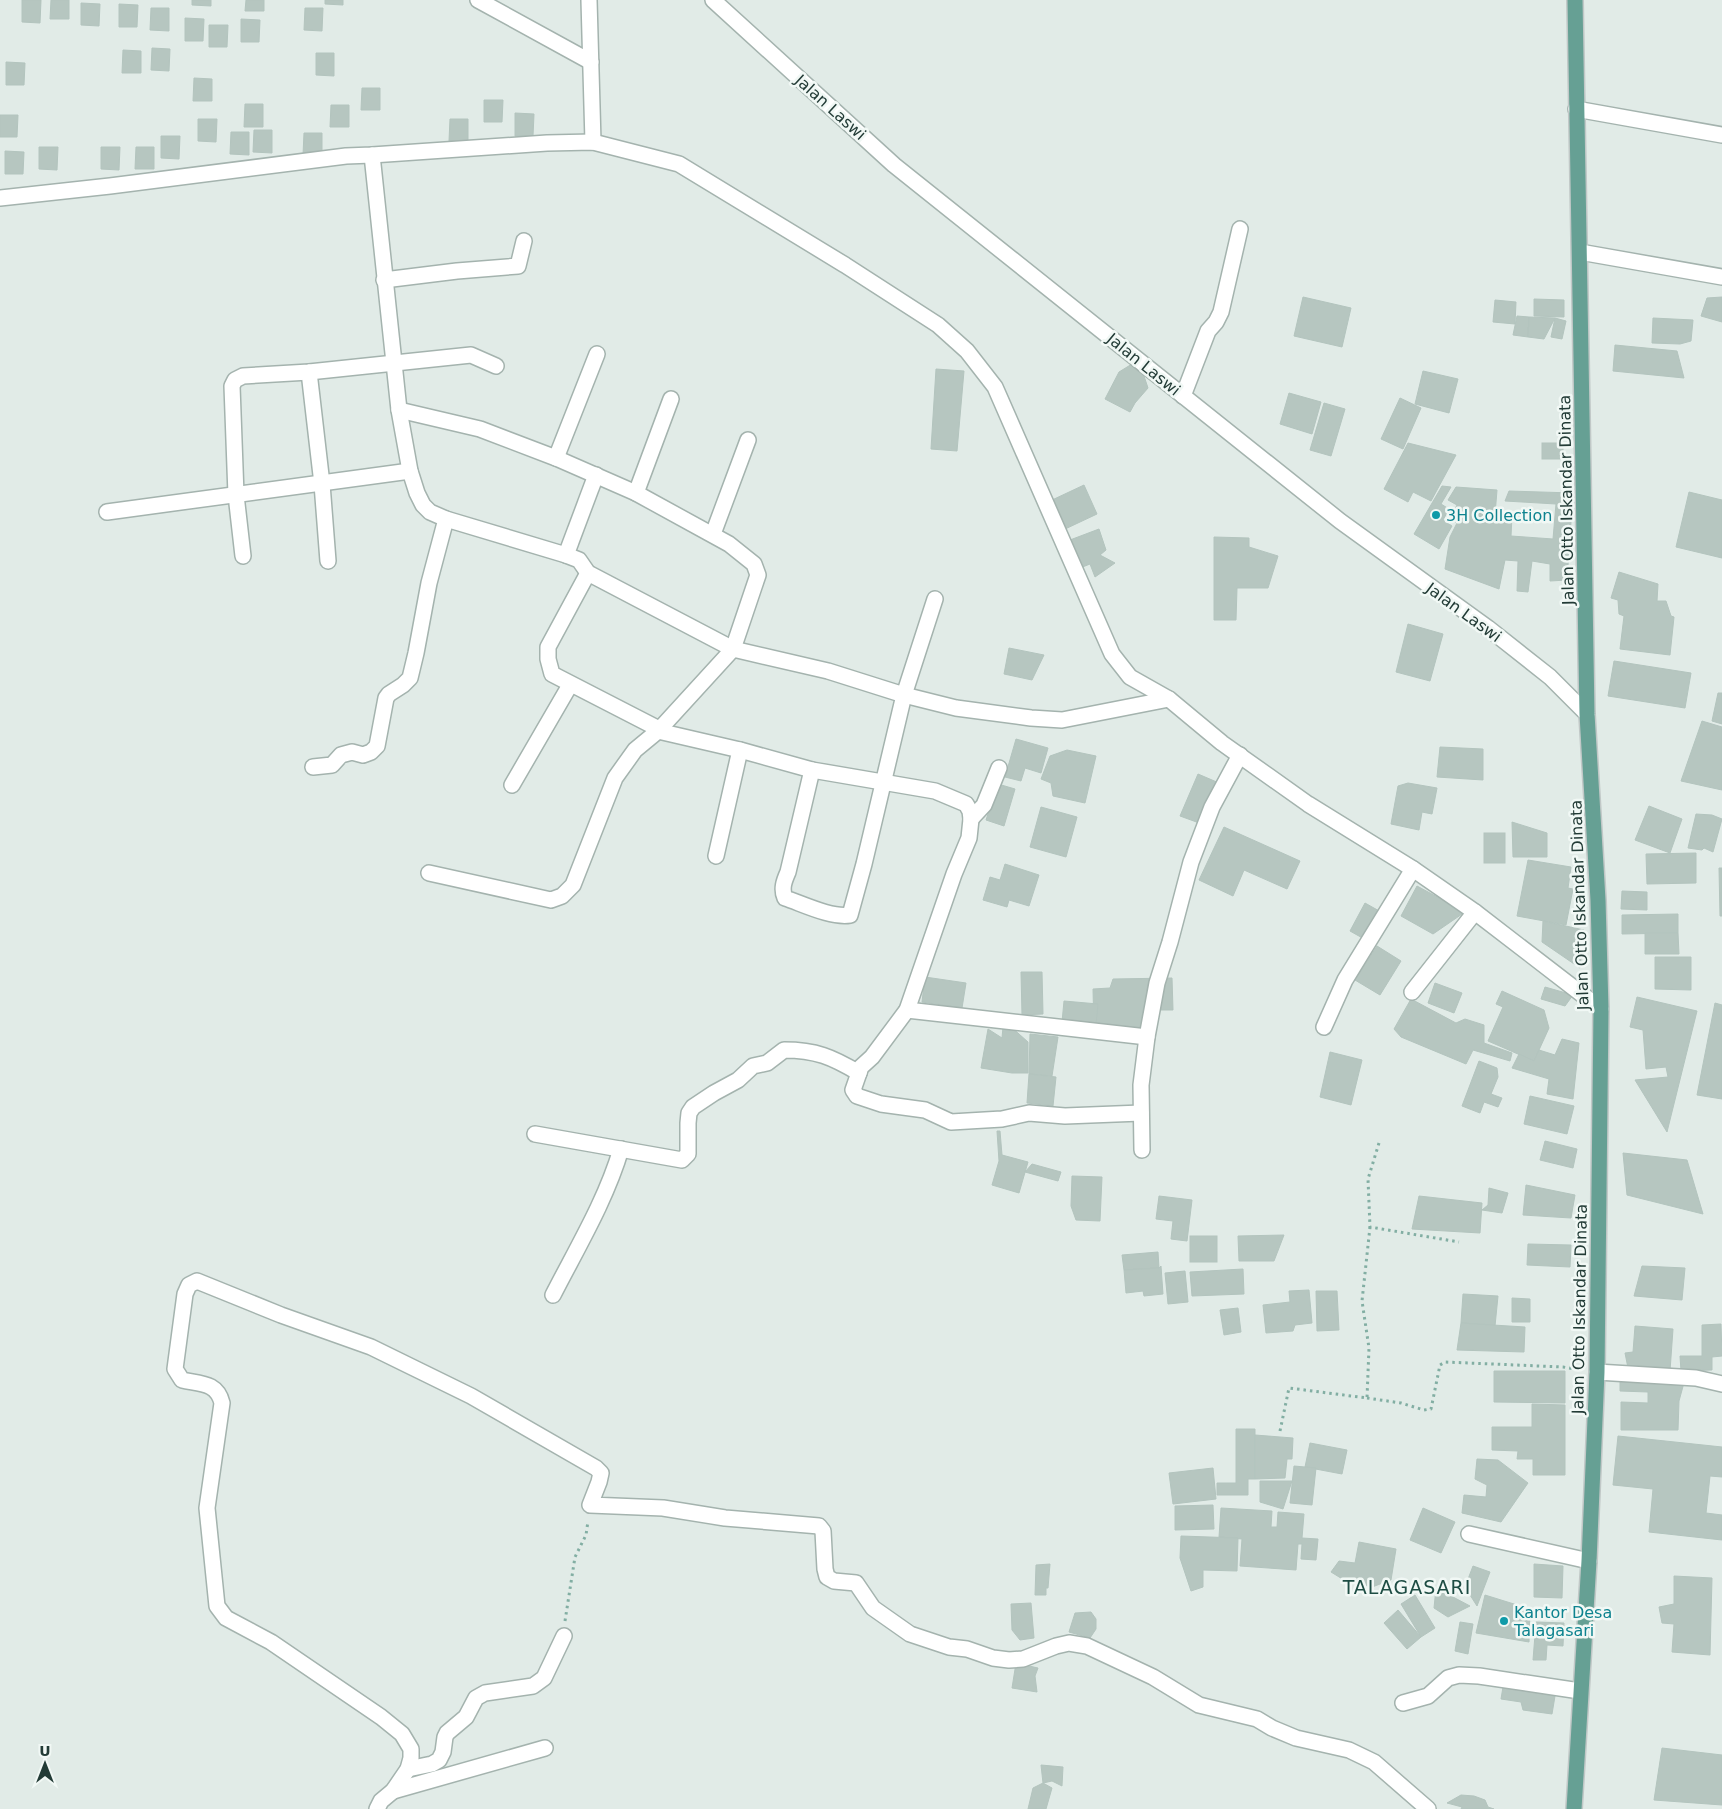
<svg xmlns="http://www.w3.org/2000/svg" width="1722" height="1809" viewBox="0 0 1722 1809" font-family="'DejaVu Sans',sans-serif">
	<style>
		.building { fill: #b6c6c0; stroke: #b3c4be }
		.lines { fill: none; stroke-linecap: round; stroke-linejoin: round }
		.minor-casing { stroke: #a4b3ae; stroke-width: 18 }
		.major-casing { stroke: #c1c8c7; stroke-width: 18 }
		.path { stroke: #82aea3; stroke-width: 3; stroke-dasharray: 2.5 4; stroke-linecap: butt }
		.minor { stroke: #fff; stroke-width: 15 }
		.major { stroke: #66a094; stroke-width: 15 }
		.culture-dot { fill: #0f9aa8; stroke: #f1f8f5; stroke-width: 2 }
		.labels { text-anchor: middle; stroke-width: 5; stroke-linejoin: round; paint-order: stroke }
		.street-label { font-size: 16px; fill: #223b36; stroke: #f1f8f5 }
		.culture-label { font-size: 16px; fill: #0d838f; stroke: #f1f8f5; text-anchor: start }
		.quarter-label { font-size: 19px; letter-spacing: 1px; fill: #1e4d44; stroke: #f1f8f5 }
	</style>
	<rect width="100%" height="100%" fill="#e1ebe7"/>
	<g class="building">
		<polygon points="22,0 41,0 40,23 22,22"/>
		<polygon points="51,0 69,0 69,19 50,19"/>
		<polygon points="192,0 211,0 211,6 192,5"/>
		<polygon points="246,0 264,0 264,11 245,11"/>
		<polygon points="325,0 343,0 343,5 325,4"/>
		<polygon points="81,3 100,4 99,26 81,25"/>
		<polygon points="119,4 138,5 137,27 119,27"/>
		<polygon points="151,8 169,8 169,31 150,30"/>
		<polygon points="305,8 323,8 322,31 304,30"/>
		<polygon points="185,18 204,19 203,41 185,41"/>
		<polygon points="241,19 260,20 259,42 241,42"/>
		<polygon points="209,25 228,25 227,47 209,47"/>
		<polygon points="152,48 170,49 169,71 151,70"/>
		<polygon points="123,50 141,51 141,73 122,73"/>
		<polygon points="316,53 334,53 334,76 316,75"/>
		<polygon points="6,62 25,63 24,85 6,85"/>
		<polygon points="194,78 212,79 212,101 193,101"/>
		<polygon points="362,88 380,88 380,110 361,110"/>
		<polygon points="484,100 503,100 502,122 484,122"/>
		<polygon points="245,104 263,104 263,127 244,127"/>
		<polygon points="331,105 349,105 349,127 330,127"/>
		<polygon points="515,113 534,114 533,136 515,136"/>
		<polygon points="0,115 18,115 17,137 0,137"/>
		<polygon points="198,119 217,119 216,142 198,141"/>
		<polygon points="450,119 468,119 468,142 449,141"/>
		<polygon points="254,130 272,130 272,153 253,152"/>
		<polygon points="231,132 249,132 249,155 230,154"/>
		<polygon points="304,133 322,133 322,155 303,155"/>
		<polygon points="161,136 180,136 179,159 161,158"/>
		<polygon points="39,147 58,147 57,170 39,169"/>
		<polygon points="101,147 120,147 119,170 101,169"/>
		<polygon points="136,147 154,147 154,169 135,169"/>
		<polygon points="5,151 24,152 23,174 5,174"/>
		<polygon points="1303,297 1351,308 1342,347 1294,336"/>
		<polygon points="1722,297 1722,322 1701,316 1707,298"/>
		<polygon points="1534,299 1564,300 1564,317 1534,316"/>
		<polygon points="1495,300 1516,302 1515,324 1493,322"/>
		<polygon points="1517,316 1529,317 1528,337 1513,335"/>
		<polygon points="1529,317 1555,318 1544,339 1528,337"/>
		<polygon points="1555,318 1566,321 1562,339 1551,337"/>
		<polygon points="1653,318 1693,320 1691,341 1680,344 1652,343"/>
		<polygon points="1615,345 1677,351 1684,378 1613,371"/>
		<polygon points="1132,364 1143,373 1148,388 1135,403 1130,412 1105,399 1119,372"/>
		<polygon points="936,369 964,371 957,451 931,449"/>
		<polygon points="1423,371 1458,379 1449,413 1415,404"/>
		<polygon points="1289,393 1321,402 1312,434 1280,424"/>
		<polygon points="1400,398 1421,408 1403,449 1381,439"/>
		<polygon points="1324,403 1345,409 1331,456 1310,450"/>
		<polygon points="1408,443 1456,455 1431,501 1413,492 1408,502 1384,489"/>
		<rect x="1542" y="443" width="21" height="16"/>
		<polygon points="1084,485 1097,514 1063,530 1050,501"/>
		<polygon points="1442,486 1451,487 1441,504 1449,509 1443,520 1452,526 1439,549 1414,534"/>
		<polygon points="1456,487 1497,490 1495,515 1512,516 1511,536 1553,539 1556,504 1505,501 1509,491 1573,493 1567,580 1550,581 1550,564 1532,561 1528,592 1517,591 1518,561 1505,560 1499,589 1445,569 1450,537 1457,523 1450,519 1457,505 1448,500"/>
		<polygon points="1689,492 1722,500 1722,558 1676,547"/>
		<polygon points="1099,529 1106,550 1100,555 1115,563 1095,577 1090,564 1080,568 1070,540"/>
		<polygon points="1214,537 1249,538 1249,547 1278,556 1268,588 1237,588 1236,620 1214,620"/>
		<polygon points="1619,572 1658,584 1657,601 1666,601 1671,616 1674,617 1670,655 1620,649 1624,616 1619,614 1618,600 1611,598"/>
		<polygon points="1408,624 1443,634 1430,681 1396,672"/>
		<polygon points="1009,648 1044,655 1032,680 1004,674"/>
		<polygon points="1614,661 1691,673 1685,708 1608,696"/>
		<polygon points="1718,693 1722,693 1722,724 1712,721"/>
		<polygon points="1702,721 1722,727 1722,790 1681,781"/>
		<polygon points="1016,739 1048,748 1041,773 1025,768 1021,781 1005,777"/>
		<polygon points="1440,747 1483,749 1483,780 1437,777"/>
		<polygon points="1067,750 1096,756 1085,803 1053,796 1051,783 1041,779 1050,756"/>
		<polygon points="1198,774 1219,783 1202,824 1180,816"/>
		<polygon points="1408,783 1437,788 1432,814 1422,812 1419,830 1391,824 1398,786"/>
		<polygon points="998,784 1015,789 1004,826 986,820"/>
		<polygon points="1649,806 1682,819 1670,853 1635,840"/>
		<polygon points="1041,807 1077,817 1066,857 1030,847"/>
		<polygon points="1696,814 1712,815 1722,819 1713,852 1704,848 1702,850 1688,848"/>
		<polygon points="1512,822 1547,833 1547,857 1513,857"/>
		<polygon points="1224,827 1300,861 1287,889 1244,870 1233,896 1199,880"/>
		<rect x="1484" y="833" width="21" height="30"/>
		<polygon points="1696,853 1696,883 1647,884 1646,854"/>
		<polygon points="1528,860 1571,867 1568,888 1573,889 1566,925 1517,916"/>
		<polygon points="1005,864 1039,875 1029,906 1009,900 1007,907 983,900 990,877 1000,880"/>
		<polygon points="1719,868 1722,868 1722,916 1720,916"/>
		<polygon points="1417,886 1465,912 1433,934 1401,916"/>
		<polygon points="1622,891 1647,892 1647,910 1621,909"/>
		<polygon points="1365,903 1381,912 1366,940 1350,931"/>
		<polygon points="1678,914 1678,933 1622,934 1622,915"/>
		<polygon points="1543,921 1584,930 1580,968 1542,942"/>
		<polygon points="1645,933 1678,933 1679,954 1645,954"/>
		<polygon points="1377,946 1401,961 1380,995 1355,980"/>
		<polygon points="1655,957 1691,957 1691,990 1655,989"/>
		<polygon points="1021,972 1042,972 1043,1014 1022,1015"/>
		<polygon points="925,977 966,983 962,1008 922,1002"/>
		<polygon points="1172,978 1173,1010 1146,1010 1146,1030 1094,1031 1093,989 1110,988 1113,979"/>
		<polygon points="1435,983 1462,993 1454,1013 1428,1003"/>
		<polygon points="1545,987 1573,995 1565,1006 1541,999"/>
		<polygon points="1502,991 1544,1010 1549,1028 1534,1061 1488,1041 1503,1007 1496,1004"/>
		<polygon points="1637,997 1697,1011 1667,1132 1635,1080 1668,1077 1666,1067 1646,1069 1643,1030 1630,1027"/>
		<polygon points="1411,999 1456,1023 1465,1019 1484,1025 1484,1043 1512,1053 1510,1061 1473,1050 1466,1064 1401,1037 1394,1029"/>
		<polygon points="1064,1001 1098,1004 1096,1025 1062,1022"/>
		<polygon points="1715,1003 1722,1005 1722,1099 1697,1095"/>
		<polygon points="1010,1026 1028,1042 1028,1073 1012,1073 981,1068 988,1029 1002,1038 1003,1027"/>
		<polygon points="1030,1034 1058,1037 1052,1076 1029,1074"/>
		<polygon points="1562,1039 1579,1043 1573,1099 1547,1094 1549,1079 1512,1068 1519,1054 1534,1061 1539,1050 1555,1055"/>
		<polygon points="1330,1052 1362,1060 1351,1105 1320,1097"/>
		<polygon points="1479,1061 1497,1068 1498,1077 1491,1094 1502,1098 1498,1107 1484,1102 1480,1113 1462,1106"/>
		<polygon points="1029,1074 1056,1077 1053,1106 1027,1103"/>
		<polygon points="1530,1096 1574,1106 1567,1134 1524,1124"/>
		<polygon points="997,1131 1000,1131 1002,1155 1028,1162 1019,1193 992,1185 999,1161"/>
		<polygon points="1545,1141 1577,1149 1573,1168 1540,1160"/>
		<polygon points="1623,1153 1687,1160 1703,1214 1627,1195"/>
		<polygon points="1032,1164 1061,1172 1058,1181 1025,1172"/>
		<polygon points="1072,1176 1102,1177 1100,1221 1076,1220 1071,1206"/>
		<polygon points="1526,1185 1575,1195 1571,1218 1523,1215"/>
		<polygon points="1489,1188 1508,1193 1502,1213 1482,1210 1488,1205"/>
		<polygon points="1159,1196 1192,1200 1187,1241 1171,1239 1173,1221 1156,1219"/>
		<polygon points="1419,1196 1482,1203 1480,1233 1412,1229"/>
		<polygon points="1284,1235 1274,1261 1239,1261 1238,1236"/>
		<rect x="1190" y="1236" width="27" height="26"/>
		<polygon points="1528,1244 1571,1245 1570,1267 1527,1265"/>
		<polygon points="1158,1252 1159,1268 1124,1270 1122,1255"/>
		<polygon points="1161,1266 1163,1294 1144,1296 1143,1291 1126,1293 1124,1270 1159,1268"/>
		<polygon points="1642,1266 1685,1268 1682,1300 1634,1296"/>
		<polygon points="1243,1269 1244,1294 1192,1296 1190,1272"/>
		<polygon points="1185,1271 1188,1302 1168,1304 1165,1273"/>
		<polygon points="1309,1290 1312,1323 1295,1325 1293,1331 1266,1333 1263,1305 1290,1302 1289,1291"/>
		<polygon points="1316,1291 1337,1291 1339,1330 1317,1331"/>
		<polygon points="1463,1294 1498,1296 1495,1326 1461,1323"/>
		<polygon points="1512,1298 1530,1299 1530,1322 1512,1322"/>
		<polygon points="1238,1308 1241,1332 1224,1335 1220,1310"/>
		<polygon points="1461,1323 1525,1327 1524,1352 1457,1350"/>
		<polygon points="1721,1324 1722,1356 1712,1357 1712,1370 1681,1371 1680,1356 1702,1356 1702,1325"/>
		<polygon points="1635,1326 1673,1329 1670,1371 1628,1368 1625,1353 1633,1352"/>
		<polygon points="1494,1371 1565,1371 1565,1403 1494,1402"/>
		<polygon points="1620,1379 1685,1379 1679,1401 1678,1430 1621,1430 1621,1402 1648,1403 1648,1392 1620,1391"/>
		<polygon points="1532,1404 1565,1405 1565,1475 1533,1475 1533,1459 1517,1459 1518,1451 1492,1450 1492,1427 1532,1427"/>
		<polygon points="1236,1429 1255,1429 1255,1479 1248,1479 1248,1495 1217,1495 1217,1483 1236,1483"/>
		<polygon points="1255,1435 1293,1438 1292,1459 1287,1459 1285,1478 1255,1479"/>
		<polygon points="1618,1436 1722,1447 1722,1477 1710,1476 1706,1513 1722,1515 1722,1540 1649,1532 1653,1489 1613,1485"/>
		<polygon points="1310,1443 1347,1450 1342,1474 1305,1467"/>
		<polygon points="1477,1459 1498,1460 1528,1483 1501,1522 1462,1513 1464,1495 1486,1497 1487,1485 1475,1479"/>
		<polygon points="1294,1466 1316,1468 1312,1505 1290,1503"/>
		<polygon points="1213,1468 1216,1499 1173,1504 1169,1473"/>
		<polygon points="1260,1481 1292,1481 1283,1509 1260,1502"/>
		<polygon points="1213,1505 1214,1529 1175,1530 1175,1506"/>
		<polygon points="1221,1508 1272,1511 1271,1527 1277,1527 1278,1512 1304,1514 1302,1538 1318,1539 1316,1560 1301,1559 1302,1544 1298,1544 1296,1570 1240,1566 1242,1539 1219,1537"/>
		<polygon points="1423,1508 1455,1522 1441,1553 1410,1540"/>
		<polygon points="1181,1536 1238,1538 1237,1571 1203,1570 1203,1587 1191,1591 1180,1558"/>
		<polygon points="1359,1542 1396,1549 1391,1580 1372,1587 1344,1580 1331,1572 1339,1561 1355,1563"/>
		<polygon points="1050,1564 1048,1588 1046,1588 1046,1595 1035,1595 1036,1565"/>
		<polygon points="1534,1564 1563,1566 1562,1598 1534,1597"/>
		<polygon points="1473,1566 1490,1572 1477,1606 1465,1587"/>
		<polygon points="1674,1576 1712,1578 1710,1655 1672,1652 1674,1624 1662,1623 1659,1607 1674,1604"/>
		<polygon points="1436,1588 1470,1606 1448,1617 1434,1608"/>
		<polygon points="1415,1595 1435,1628 1421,1637 1401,1604"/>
		<polygon points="1485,1595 1530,1609 1529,1642 1476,1633"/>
		<polygon points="1031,1603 1034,1638 1020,1640 1012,1630 1011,1604"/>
		<polygon points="1398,1610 1421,1637 1407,1649 1384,1623"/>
		<polygon points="1091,1612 1096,1619 1096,1629 1090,1638 1069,1632 1075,1613"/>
		<polygon points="1460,1622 1473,1624 1468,1654 1455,1651"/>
		<polygon points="1536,1622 1564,1623 1563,1646 1547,1645 1546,1660 1533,1660"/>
		<polygon points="1016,1663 1038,1668 1035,1676 1037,1692 1012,1688"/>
		<polygon points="1503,1687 1555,1696 1552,1714 1523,1710 1521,1702 1501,1699"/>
		<polygon points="1662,1748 1722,1755 1722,1805 1654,1800"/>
		<polygon points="1041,1765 1063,1767 1062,1786 1052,1781 1043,1783"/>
		<polygon points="1043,1783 1052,1788 1046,1809 1028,1809 1033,1788"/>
		<polygon points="1461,1795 1474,1796 1485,1800 1488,1807 1494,1809 1461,1809 1462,1807 1447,1803"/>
	</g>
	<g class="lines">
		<g class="minor-casing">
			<g id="minor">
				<polyline points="478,0 591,62"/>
				<polyline points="589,0 593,142"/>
				<polyline points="713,0 894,165 1340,521 1488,628 1550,677 1587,714"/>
				<polyline points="1576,109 1722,135"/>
				<polyline points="372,155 399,410 410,471 417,493 423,505 430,512 446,519 566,555 579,560 588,573 733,649 828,671 904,695 956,708 1031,718 1062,720 1169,699"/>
				<polyline points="0,198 110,186 346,156 372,155 547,143 593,142 679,164 845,265 938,325 967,351 995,387 1112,654 1130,677 1169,699 1222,743 1308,804 1413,869 1475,912 1601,1009"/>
				<polyline points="1580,252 1722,277"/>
				<polyline points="384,280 457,271 518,266 524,241"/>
				<polyline points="309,372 322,484 328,561"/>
				<polyline points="1183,396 1208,331 1216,322 1221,312 1240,229"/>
				<polyline points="399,410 480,429 556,458 636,493 729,544 754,564 758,575 733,649 658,731 635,750 615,778 573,885 562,896 551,900 429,873"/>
				<polyline points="556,458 597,354"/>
				<polyline points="636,493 671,399"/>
				<polyline points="107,512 410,471"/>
				<polyline points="713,534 748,440"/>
				<polyline points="566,555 596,475"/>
				<polyline points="243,556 236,495 232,386 235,380 243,376 309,372 471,355 496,366"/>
				<polyline points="588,573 548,647 548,659 552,674 655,727 658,731 740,750 812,770 935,791 966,804 970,811 971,819 969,838 954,874 907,1010 872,1057 861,1067 853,1090 857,1096 881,1104 925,1110 951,1122 1002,1119 1029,1113 1065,1116 1141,1113"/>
				<polyline points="313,767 332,765 341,755 352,752 363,755 371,752 377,746 386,698 389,694 403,685 410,678 416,653 429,583 446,519"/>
				<path d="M812 770 788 872C784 881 781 889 785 898 803 904 831 918 850 915L864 864 904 695 935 599"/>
				<polyline points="512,785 570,685"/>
				<polyline points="971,819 984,805 999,768"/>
				<polyline points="716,856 740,750"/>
				<polyline points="1412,992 1475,912"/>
				<polyline points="907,1010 1147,1037"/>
				<polyline points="1324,1027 1345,980 1413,869"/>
				<path d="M535 1134 682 1160 688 1154V1123L689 1113 693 1107 714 1093 738 1080 753 1066 767 1063 784 1050C816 1050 832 1057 859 1073"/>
				<polyline points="1142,1150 1141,1085 1147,1037 1157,983 1170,942 1191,862 1212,807 1240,755"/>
				<path d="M553 1295C577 1248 606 1200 621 1149"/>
				<polyline points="1597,1372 1696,1378 1722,1384"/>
				<polyline points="1469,1534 1589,1561"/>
				<polyline points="1403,1703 1428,1696 1448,1678 1459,1675 1479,1676 1580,1691"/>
				<polyline points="408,1769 432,1764 439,1760 443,1752 445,1737 447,1733 466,1717 476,1698 485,1693 533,1686 544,1678 564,1636"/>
				<polyline points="393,1791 545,1748"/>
				<path d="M377 1809 381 1801 393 1791 408 1769 411 1758V1749L402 1734 381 1717 271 1642 226 1618 217 1606 207 1508 222 1403C217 1382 200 1384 182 1380L175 1369 185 1294 189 1285 197 1281 281 1315 371 1347 471 1396 596 1468 601 1473 599 1482 590 1505 663 1508 725 1518 819 1526 823 1531 825 1569 827 1577 834 1581 856 1583 873 1608 910 1634 949 1647 967 1649 993 1658 1009 1660 1023 1659 1056 1646 1069 1643 1087 1646 1153 1677 1199 1705 1257 1719 1272 1728 1296 1738 1349 1750 1374 1762 1428 1809"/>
			</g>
		</g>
		<g class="major-casing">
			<polyline id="major" points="1574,1809 1589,1561 1597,1372 1601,1009 1598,900 1587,714 1575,0"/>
		</g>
		<g class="path">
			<polyline points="1379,1143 1368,1179 1370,1227 1459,1242"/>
			<polyline points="1367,1398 1401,1403 1424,1410 1431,1409 1440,1365 1445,1362 1563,1367 1581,1370"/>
			<polyline points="1280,1431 1289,1388 1367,1398 1369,1348 1362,1301 1370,1227"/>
			<polyline points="565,1621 575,1557 586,1535 588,1521"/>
		</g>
		<use href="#minor" class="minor"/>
		<use href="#major" class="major"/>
	</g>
	<g class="culture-dot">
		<circle cx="1436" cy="515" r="5"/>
		<circle cx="1504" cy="1621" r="5"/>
	</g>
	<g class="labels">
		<g class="street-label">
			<text transform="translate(831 107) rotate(42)" y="6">Jalan Laswi</text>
			<text transform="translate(1144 364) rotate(39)" y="6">Jalan Laswi</text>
			<text transform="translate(1566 500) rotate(-91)" y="6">Jalan Otto Iskandar Dinata</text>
			<text transform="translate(1464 612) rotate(36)" y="6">Jalan Laswi</text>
			<text transform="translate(1579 905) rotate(-92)" y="6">Jalan Otto Iskandar Dinata</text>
			<text transform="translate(1579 1309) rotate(-89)" y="6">Jalan Otto Iskandar Dinata</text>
		</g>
		<g class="culture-label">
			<text x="1446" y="521">3H Collection</text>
			<text x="1514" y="1618">Kantor Desa<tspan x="1514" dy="18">Talagasari</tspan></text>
		</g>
		<g class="quarter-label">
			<text x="1407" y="1594">TALAGASARI</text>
		</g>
	</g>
	<g transform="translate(45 1764)" stroke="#f1f8f5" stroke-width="4" paint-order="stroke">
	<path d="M0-4L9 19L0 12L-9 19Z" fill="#223b36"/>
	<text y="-8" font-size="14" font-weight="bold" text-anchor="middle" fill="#223b36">U</text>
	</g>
</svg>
